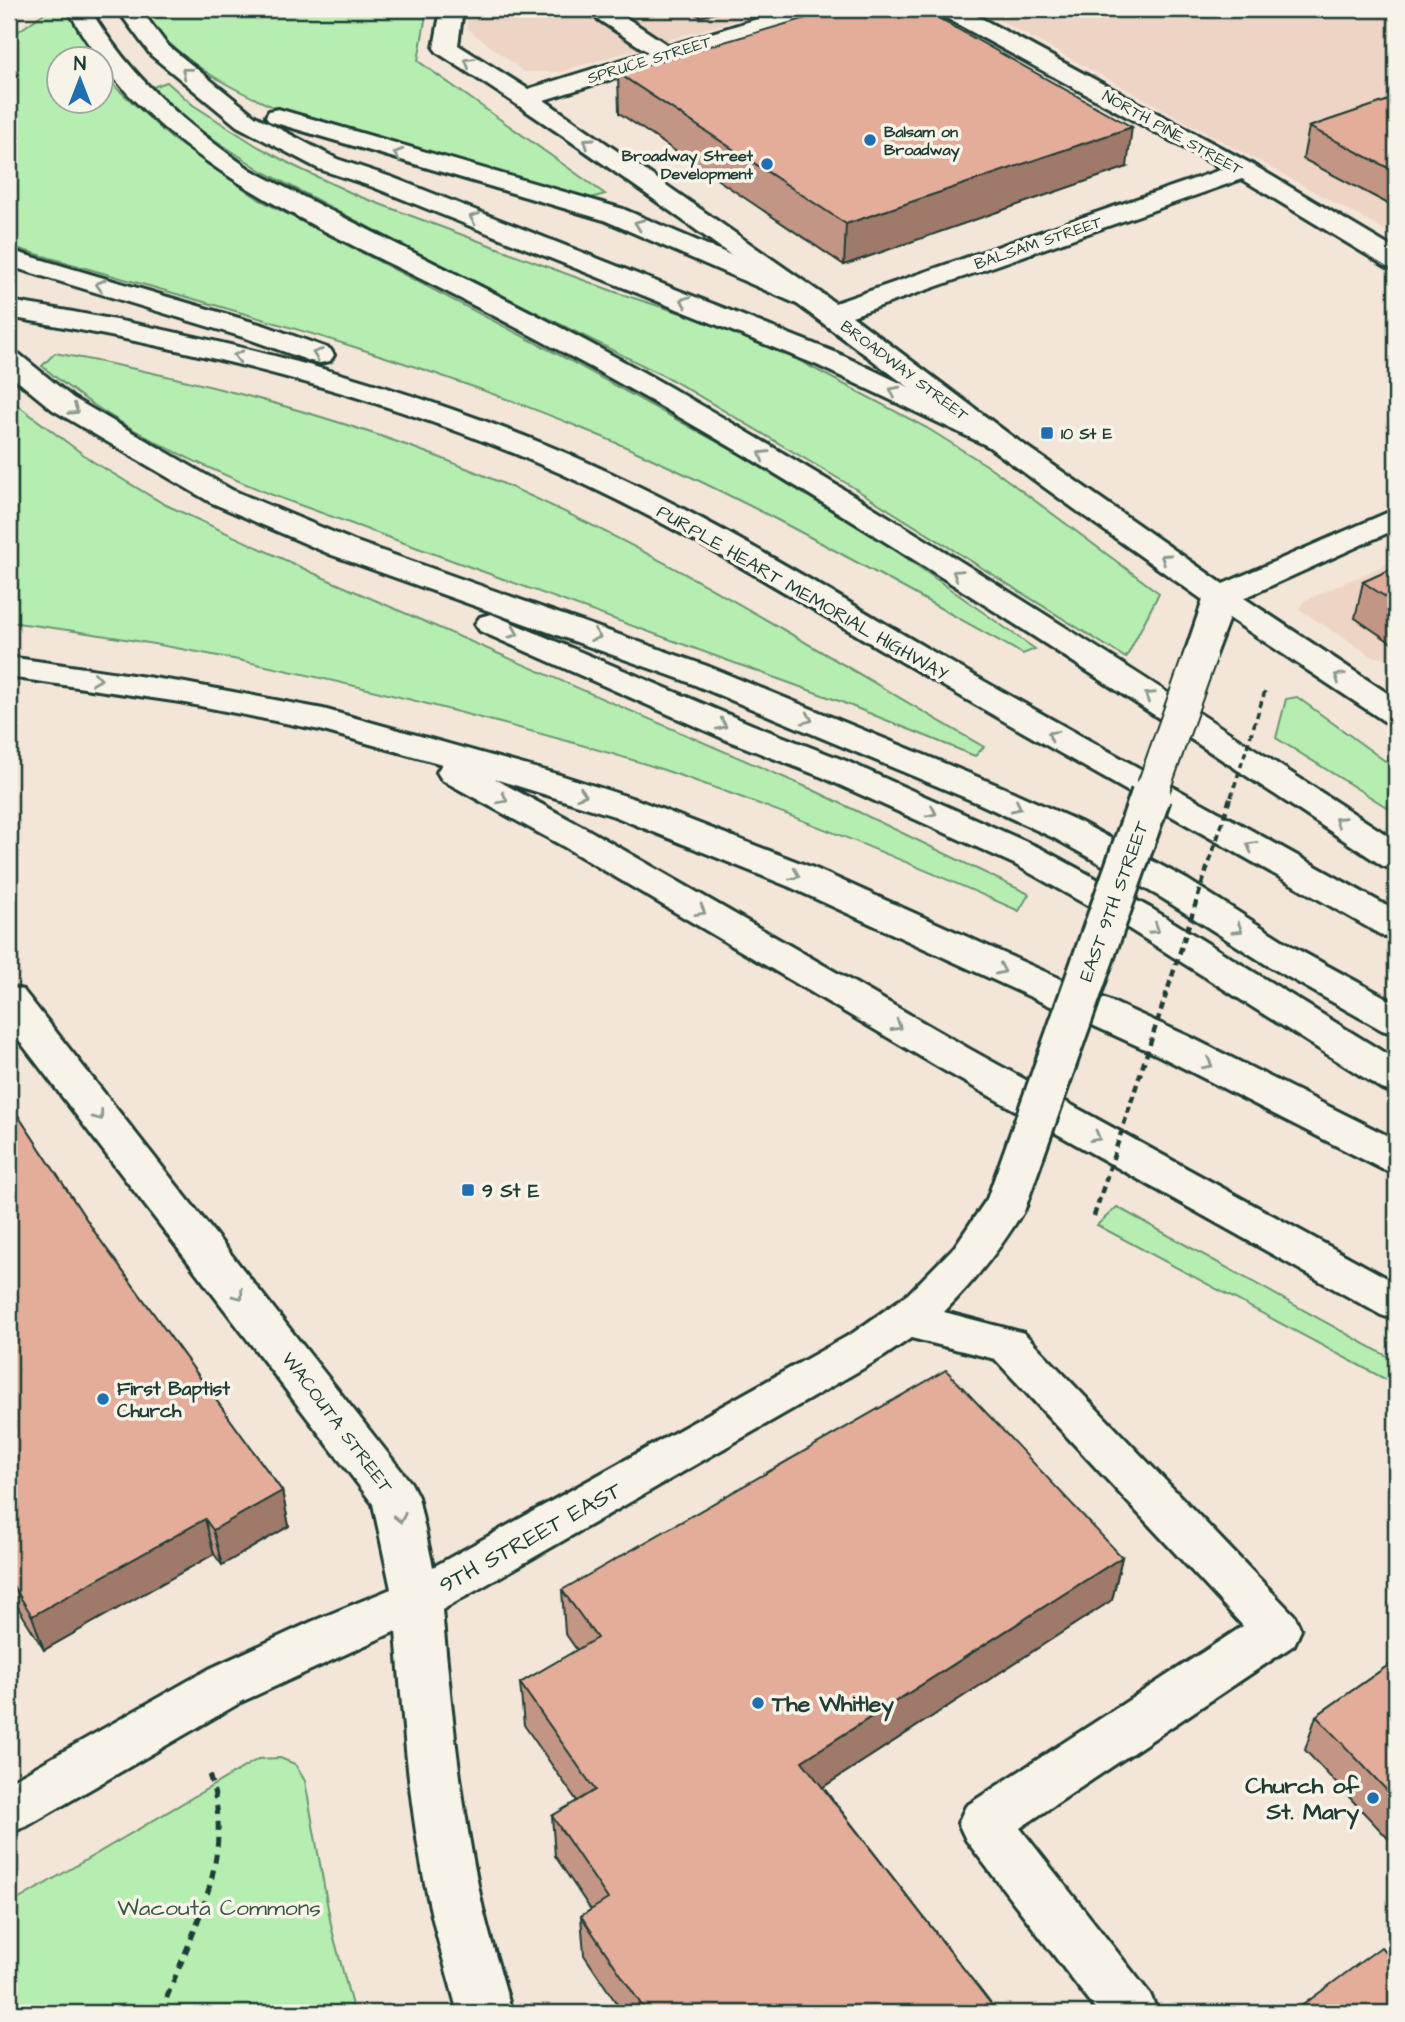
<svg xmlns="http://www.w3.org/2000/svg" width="1405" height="2022" viewBox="0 0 1405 2022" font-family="'Architects Daughter',sans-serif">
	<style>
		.built { fill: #eed4c5 }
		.green { fill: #b6eeb1; stroke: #6a9672; stroke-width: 2 }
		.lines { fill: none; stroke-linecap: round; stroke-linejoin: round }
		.minor-casing { stroke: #1f3d34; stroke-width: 6 }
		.highway-casing { stroke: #1f3d34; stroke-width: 6 }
		.path { stroke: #1f3d34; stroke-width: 5; stroke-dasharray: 9 7; stroke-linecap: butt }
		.minor { fill: #f7f3e8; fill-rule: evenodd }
		.highway { fill: #f7f3e8; fill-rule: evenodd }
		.minor-bridge-far1-casing { stroke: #1f3d34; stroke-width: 36; stroke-linecap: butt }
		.minor-bridge-casing { stroke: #1f3d34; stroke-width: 45; stroke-linecap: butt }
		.path-bridge-far1 { stroke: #1f3d34; stroke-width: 3.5; stroke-dasharray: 6 4.5; stroke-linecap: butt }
		.path-bridge { stroke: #1f3d34; stroke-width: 4.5; stroke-dasharray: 7 5; stroke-linecap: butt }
		.minor-bridge-far1 { stroke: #f7f3e8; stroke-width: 32 }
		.minor-bridge { stroke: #f7f3e8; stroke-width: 39 }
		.wall { fill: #c39584; stroke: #1f3d34; stroke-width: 2 }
		.shaded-wall { fill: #9f796b; stroke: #1f3d34; stroke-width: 2 }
		.building { fill: #e3ad99; stroke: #1f3d34; stroke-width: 2 }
		.oneway { stroke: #8b988e }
		.poi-dot { fill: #1f6fb2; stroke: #f7f3e8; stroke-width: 2.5 }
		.labels { text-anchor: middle; stroke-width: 7; stroke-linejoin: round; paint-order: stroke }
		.far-street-label { font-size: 16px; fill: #1f3d34; stroke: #f7f3e8 }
		.far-poi-label { font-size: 16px; font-weight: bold; fill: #1f3d34; stroke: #f7f3e8; text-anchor: start }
		.street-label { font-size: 19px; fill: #1f3d34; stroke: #f7f3e8 }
		.poi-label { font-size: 19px; font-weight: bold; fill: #1f3d34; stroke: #f7f3e8; text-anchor: start }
		.near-street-label { font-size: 23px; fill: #1f3d34; stroke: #f7f3e8 }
		.near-poi-label { font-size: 23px; font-weight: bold; fill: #1f3d34; stroke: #f7f3e8; text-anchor: start }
		.near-park-label { font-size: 23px; fill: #365847; stroke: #f7f3e8 }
	</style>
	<rect width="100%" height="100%" fill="#f3e5d8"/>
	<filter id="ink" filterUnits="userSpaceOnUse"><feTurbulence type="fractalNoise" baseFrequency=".0143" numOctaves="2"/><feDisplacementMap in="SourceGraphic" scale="14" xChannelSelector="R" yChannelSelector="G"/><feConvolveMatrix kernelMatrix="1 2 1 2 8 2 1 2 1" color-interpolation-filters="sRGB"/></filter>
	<g filter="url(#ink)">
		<g class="built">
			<polygon points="466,9 774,9 559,72 524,72 468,29"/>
			<polygon points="979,9 1396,9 1396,236"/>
			<polygon points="1396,560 1396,664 1388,658 1373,657 1299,609 1304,601"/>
		</g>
		<g class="green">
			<path d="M50 9H66L97 59 60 60V102H102V68L109 81 171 138 260 200 569 360 739 454 895 550 1035 649 1023 654C878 574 735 491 581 428 396 352 201 302 9 246V38Z"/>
			<path d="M139 9H427L418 61 605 194 591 198 311 122C245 97 182 68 139 9Z"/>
			<polygon points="167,82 193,105 257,146 294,166 358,196 618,293 712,323 796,359 927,428 991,468 1159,593 1126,658 846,483 672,380 404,246 262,171 203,132 174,108 153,87"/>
			<path d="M55 353C205 381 357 420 497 481 666 554 824 655 984 747L975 756 839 701 275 496C191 462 111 425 42 366Z"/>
			<path d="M9 399 92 461 164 504 324 578 811 789 1029 894 1019 911C902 859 785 811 664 770 604 750 543 734 481 718 326 676 169 642 9 622Z"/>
			<polygon points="1297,697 1396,769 1396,813 1276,738 1286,699"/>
			<polygon points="1117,1207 1396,1361 1396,1385 1097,1225"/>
			<polygon points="280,1758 295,1764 305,1781 332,1930 354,2013 9,2013 9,1905 258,1759"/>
		</g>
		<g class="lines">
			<g class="minor-casing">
				<g id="minor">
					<path d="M441 9H463L458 45 528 89 648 52 590 14 587 9H613L669 46 790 9H824L821 14 544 100 835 303 1223 169 939 14 936 9H964L1253 165 1396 250V269L1387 267 1242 179 852 316 1010 435 1223 584 1396 509V529L1244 598 1396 699V724L1384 721 1229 618 1212 663 1200 666 1188 663 1184 656 1203 600C1131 549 1059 499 988 446 807 312 628 174 438 53L434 48Z"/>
					<path d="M9 987 23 990 411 1483 418 1497 433 1567 853 1333 908 1294 955 1246 991 1193 1006 1188 1021 1193 1027 1204C1004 1245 977 1278 944 1312L1024 1333 1294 1615 1301 1630 1294 1645 1020 1828 1150 1994 1158 2013H1098L966 1840 958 1823 966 1806 1243 1626 995 1359 911 1338 883 1357 442 1610C451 1706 460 1801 480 1895 488 1935 502 1974 512 2013H458C448 1975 436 1937 428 1898 409 1810 403 1720 396 1631L243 1701 27 1826 9 1833V1782L209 1669 311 1622 391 1589 373 1504 9 1027Z"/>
				</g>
			</g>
			<g class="highway-casing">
				<g id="highway">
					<path d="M68 9H90C130 78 186 125 251 170 389 242 530 308 666 385 915 527 1156 685 1396 841V870L1383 866C1171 726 959 584 741 453 652 400 561 350 469 303 322 227 146 162 68 9Z"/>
					<polygon points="117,9 140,9 167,45 255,116 337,159 391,177 837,353 1010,435 1015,441 1010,447 1000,450 990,447 817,365 373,187 319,169 237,126 151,55"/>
					<polygon points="278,109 623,209 824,295 828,301 824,307 814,309 804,307 604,220 269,121 266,116 269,111"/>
					<polygon points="9,250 266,326 330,349 334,355 330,361 320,363 310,361 246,338 9,266"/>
					<path d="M9 301C194 331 375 375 549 446 691 504 821 587 954 664 1100 748 1249 828 1396 911V940L1383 936C1235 851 1086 769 938 683 804 605 673 520 530 460 363 389 187 348 9 317Z"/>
					<polygon points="9,351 19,354 73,398 232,490 354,541 707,666 1002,787 1080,822 1188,880 1293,947 1396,1003 1396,1034 1382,1030 1267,965 1162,898 1054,838 978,803 683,680 332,555 210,502 53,410 9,374"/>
					<polygon points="491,614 753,725 846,761 1040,848 1152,909 1396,1060 1396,1093 1382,1089 1126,927 1014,864 822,777 729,741 480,631 475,624 480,617"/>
					<polygon points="9,657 180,682 323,709 560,775 638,800 816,869 1188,1036 1396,1140 1396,1173 1382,1169 1160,1056 790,887 614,816 495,779 587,829 973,1051 1396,1283 1396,1320 1381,1315 945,1071 561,845 442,780 437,772 442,764 320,730 180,702 9,677"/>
				</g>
			</g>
			<path class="path" d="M161 2013C189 1935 240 1856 208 1772"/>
			<use href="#minor" class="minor"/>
			<use href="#highway" class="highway"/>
			<g class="minor-bridge-far1-casing">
				<polyline id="minor-bridge-far1" points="1150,797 1200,656"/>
			</g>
			<g class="minor-bridge-casing">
				<polyline id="minor-bridge" points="1006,1204 1151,795"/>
			</g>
			<polyline class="path-bridge-far1" points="1231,797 1266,688"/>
			<polyline class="path-bridge" points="1094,1216 1231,795"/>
			<use href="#minor-bridge-far1" class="minor-bridge-far1"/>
			<use href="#minor-bridge" class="minor-bridge"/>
		</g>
		<g class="wall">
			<polygon points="687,9 729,9 700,17"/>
			<polygon points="618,73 1127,167 844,265 619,113"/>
			<polygon points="1396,98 1396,208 1303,159 1309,127"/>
			<polygon points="1396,567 1396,646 1355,618 1363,582"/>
			<polygon points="9,1102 98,1237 282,1491 289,1526 222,1565 214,1554 44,1650 9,1593"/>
			<polygon points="1122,1557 1112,1600 823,1787 998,2013 623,2013 584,1955 581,1916 591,1910 555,1856 552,1816 577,1801 524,1725 520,1683 577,1650 565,1633 562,1590"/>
			<polygon points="1396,1660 1396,1847 1305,1750 1316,1716"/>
		</g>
		<g class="shaded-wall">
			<polygon points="700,9 729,9 700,17"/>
			<polygon points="1132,127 1127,167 844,265 846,224"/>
			<polygon points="282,1491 289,1526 222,1565 213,1530"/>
			<polygon points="205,1519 214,1554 44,1650 32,1616"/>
			<polygon points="1122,1557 1112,1600 800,1802 802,1761"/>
		</g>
		<g class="building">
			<polygon points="837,9 922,9 1132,127 846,224 618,73"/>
			<polygon points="1395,98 1396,172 1309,127"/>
			<polygon points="1396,567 1396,604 1363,582"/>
			<polygon points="9,1102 98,1237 282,1491 213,1530 205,1519 32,1616 9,1579"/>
			<polygon points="946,1370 1122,1557 802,1761 998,2013 647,2013 581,1916 608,1899 552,1816 595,1790 520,1683 597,1638 562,1590"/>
			<polygon points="1396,1660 1396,1800 1316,1716"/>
			<polygon points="1381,1947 1396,1964 1396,2013 1292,2013"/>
		</g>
		<defs><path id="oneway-chevron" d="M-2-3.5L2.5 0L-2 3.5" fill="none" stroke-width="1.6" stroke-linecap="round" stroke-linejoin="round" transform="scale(1.75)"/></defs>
		<g class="oneway">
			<use href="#oneway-chevron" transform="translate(469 62) rotate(-148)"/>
			<use href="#oneway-chevron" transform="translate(186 72) rotate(-141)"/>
			<use href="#oneway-chevron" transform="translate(588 142) rotate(-145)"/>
			<use href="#oneway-chevron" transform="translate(398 154) rotate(-164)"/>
			<use href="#oneway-chevron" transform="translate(474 218) rotate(-158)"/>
			<use href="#oneway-chevron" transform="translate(639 224) rotate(-159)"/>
			<use href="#oneway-chevron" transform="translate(100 285) rotate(-164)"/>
			<use href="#oneway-chevron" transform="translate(685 301) rotate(-157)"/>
			<use href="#oneway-chevron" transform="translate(317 354) rotate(-160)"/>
			<use href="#oneway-chevron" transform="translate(238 356) rotate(-166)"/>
			<use href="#oneway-chevron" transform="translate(894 391) rotate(-154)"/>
			<use href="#oneway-chevron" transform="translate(74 410) rotate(33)"/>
			<use href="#oneway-chevron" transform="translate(763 455) rotate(-149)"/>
			<use href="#oneway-chevron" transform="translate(1165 558) rotate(-145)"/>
			<use href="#oneway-chevron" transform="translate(957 574) rotate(-148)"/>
			<use href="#oneway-chevron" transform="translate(514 633) rotate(22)"/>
			<use href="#oneway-chevron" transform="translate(596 636) rotate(20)"/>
			<use href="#oneway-chevron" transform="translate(1339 677) rotate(-146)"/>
			<use href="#oneway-chevron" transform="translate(97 679) rotate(8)"/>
			<use href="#oneway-chevron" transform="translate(1149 696) rotate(-147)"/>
			<use href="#oneway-chevron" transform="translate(808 719) rotate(23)"/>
			<use href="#oneway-chevron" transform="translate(722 725) rotate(24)"/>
			<use href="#oneway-chevron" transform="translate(1052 735) rotate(-150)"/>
			<use href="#oneway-chevron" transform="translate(582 794) rotate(18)"/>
			<use href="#oneway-chevron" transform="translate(503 799) rotate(28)"/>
			<use href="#oneway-chevron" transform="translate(1017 807) rotate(25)"/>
			<use href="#oneway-chevron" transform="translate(932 812) rotate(24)"/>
			<use href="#oneway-chevron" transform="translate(1339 821) rotate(-147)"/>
			<use href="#oneway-chevron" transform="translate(1251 846) rotate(-151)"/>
			<use href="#oneway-chevron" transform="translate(795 875) rotate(23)"/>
			<use href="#oneway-chevron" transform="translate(701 911) rotate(30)"/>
			<use href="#oneway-chevron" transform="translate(1155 929) rotate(33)"/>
			<use href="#oneway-chevron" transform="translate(1238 929) rotate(32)"/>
			<use href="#oneway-chevron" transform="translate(1001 970) rotate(24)"/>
			<use href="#oneway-chevron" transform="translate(897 1026) rotate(30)"/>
			<use href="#oneway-chevron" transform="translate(1208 1064) rotate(27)"/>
			<use href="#oneway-chevron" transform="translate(99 1116) rotate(52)"/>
			<use href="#oneway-chevron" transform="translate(1096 1137) rotate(29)"/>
			<use href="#oneway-chevron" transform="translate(239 1295) rotate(52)"/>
			<use href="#oneway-chevron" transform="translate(400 1518) rotate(78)"/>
		</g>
	</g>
	<g class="poi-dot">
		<circle cx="870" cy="140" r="7"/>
		<circle cx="767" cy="164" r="7"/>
		<rect x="1040" y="426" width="14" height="14" rx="3.5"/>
		<rect x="461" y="1183" width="14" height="14" rx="3.5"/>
		<circle cx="103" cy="1399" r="7"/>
		<circle cx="758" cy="1703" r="7"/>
		<circle cx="1373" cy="1798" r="7"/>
	</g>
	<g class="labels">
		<g class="far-street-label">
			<text transform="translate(649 59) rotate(-17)" y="6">SPRUCE STREET</text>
			<text transform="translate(1173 132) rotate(29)" y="6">NORTH PINE STREET</text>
			<text transform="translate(1038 242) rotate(-19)" y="6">BALSAM STREET</text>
			<text transform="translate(905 370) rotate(37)" y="6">BROADWAY STREET</text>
		</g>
		<g class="far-poi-label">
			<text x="884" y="137">Balsam on<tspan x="884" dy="18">Broadway</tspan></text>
			<text x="753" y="161" text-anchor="end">Broadway Street<tspan x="753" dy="18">Development</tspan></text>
			<text x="1061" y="439">10 St E</text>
		</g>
		<g class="street-label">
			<text transform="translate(803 592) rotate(30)" y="7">PURPLE HEART MEMORIAL HIGHWAY</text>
			<text transform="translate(1113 901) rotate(-70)" y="7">EAST 9TH STREET</text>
			<text transform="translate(338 1422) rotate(53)" y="7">WACOUTA STREET</text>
		</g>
		<g class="poi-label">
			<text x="482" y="1197">9 St E</text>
			<text x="117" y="1395">First Baptist<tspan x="117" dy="22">Church</tspan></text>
		</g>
		<g class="near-street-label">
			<text transform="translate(530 1537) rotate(-29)" y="8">9TH STREET EAST</text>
		</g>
		<g class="near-poi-label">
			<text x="772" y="1711">The Whitley</text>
			<text x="1359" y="1793" text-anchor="end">Church of<tspan x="1359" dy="26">St. Mary</tspan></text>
		</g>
		<g class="near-park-label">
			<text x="219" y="1915">Wacouta Commons</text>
		</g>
	</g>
	<rect width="1405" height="2022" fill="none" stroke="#f7f3e8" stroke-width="35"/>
	<rect x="18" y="18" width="1370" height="1987" fill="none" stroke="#1f3d34" stroke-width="2.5" filter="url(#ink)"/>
	<g transform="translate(80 80)"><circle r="33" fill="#f7f3e8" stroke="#a1aaa0" stroke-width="2"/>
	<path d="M0-5L12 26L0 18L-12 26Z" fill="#1f6fb2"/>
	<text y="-10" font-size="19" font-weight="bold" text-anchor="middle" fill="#1f3d34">N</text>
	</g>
</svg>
